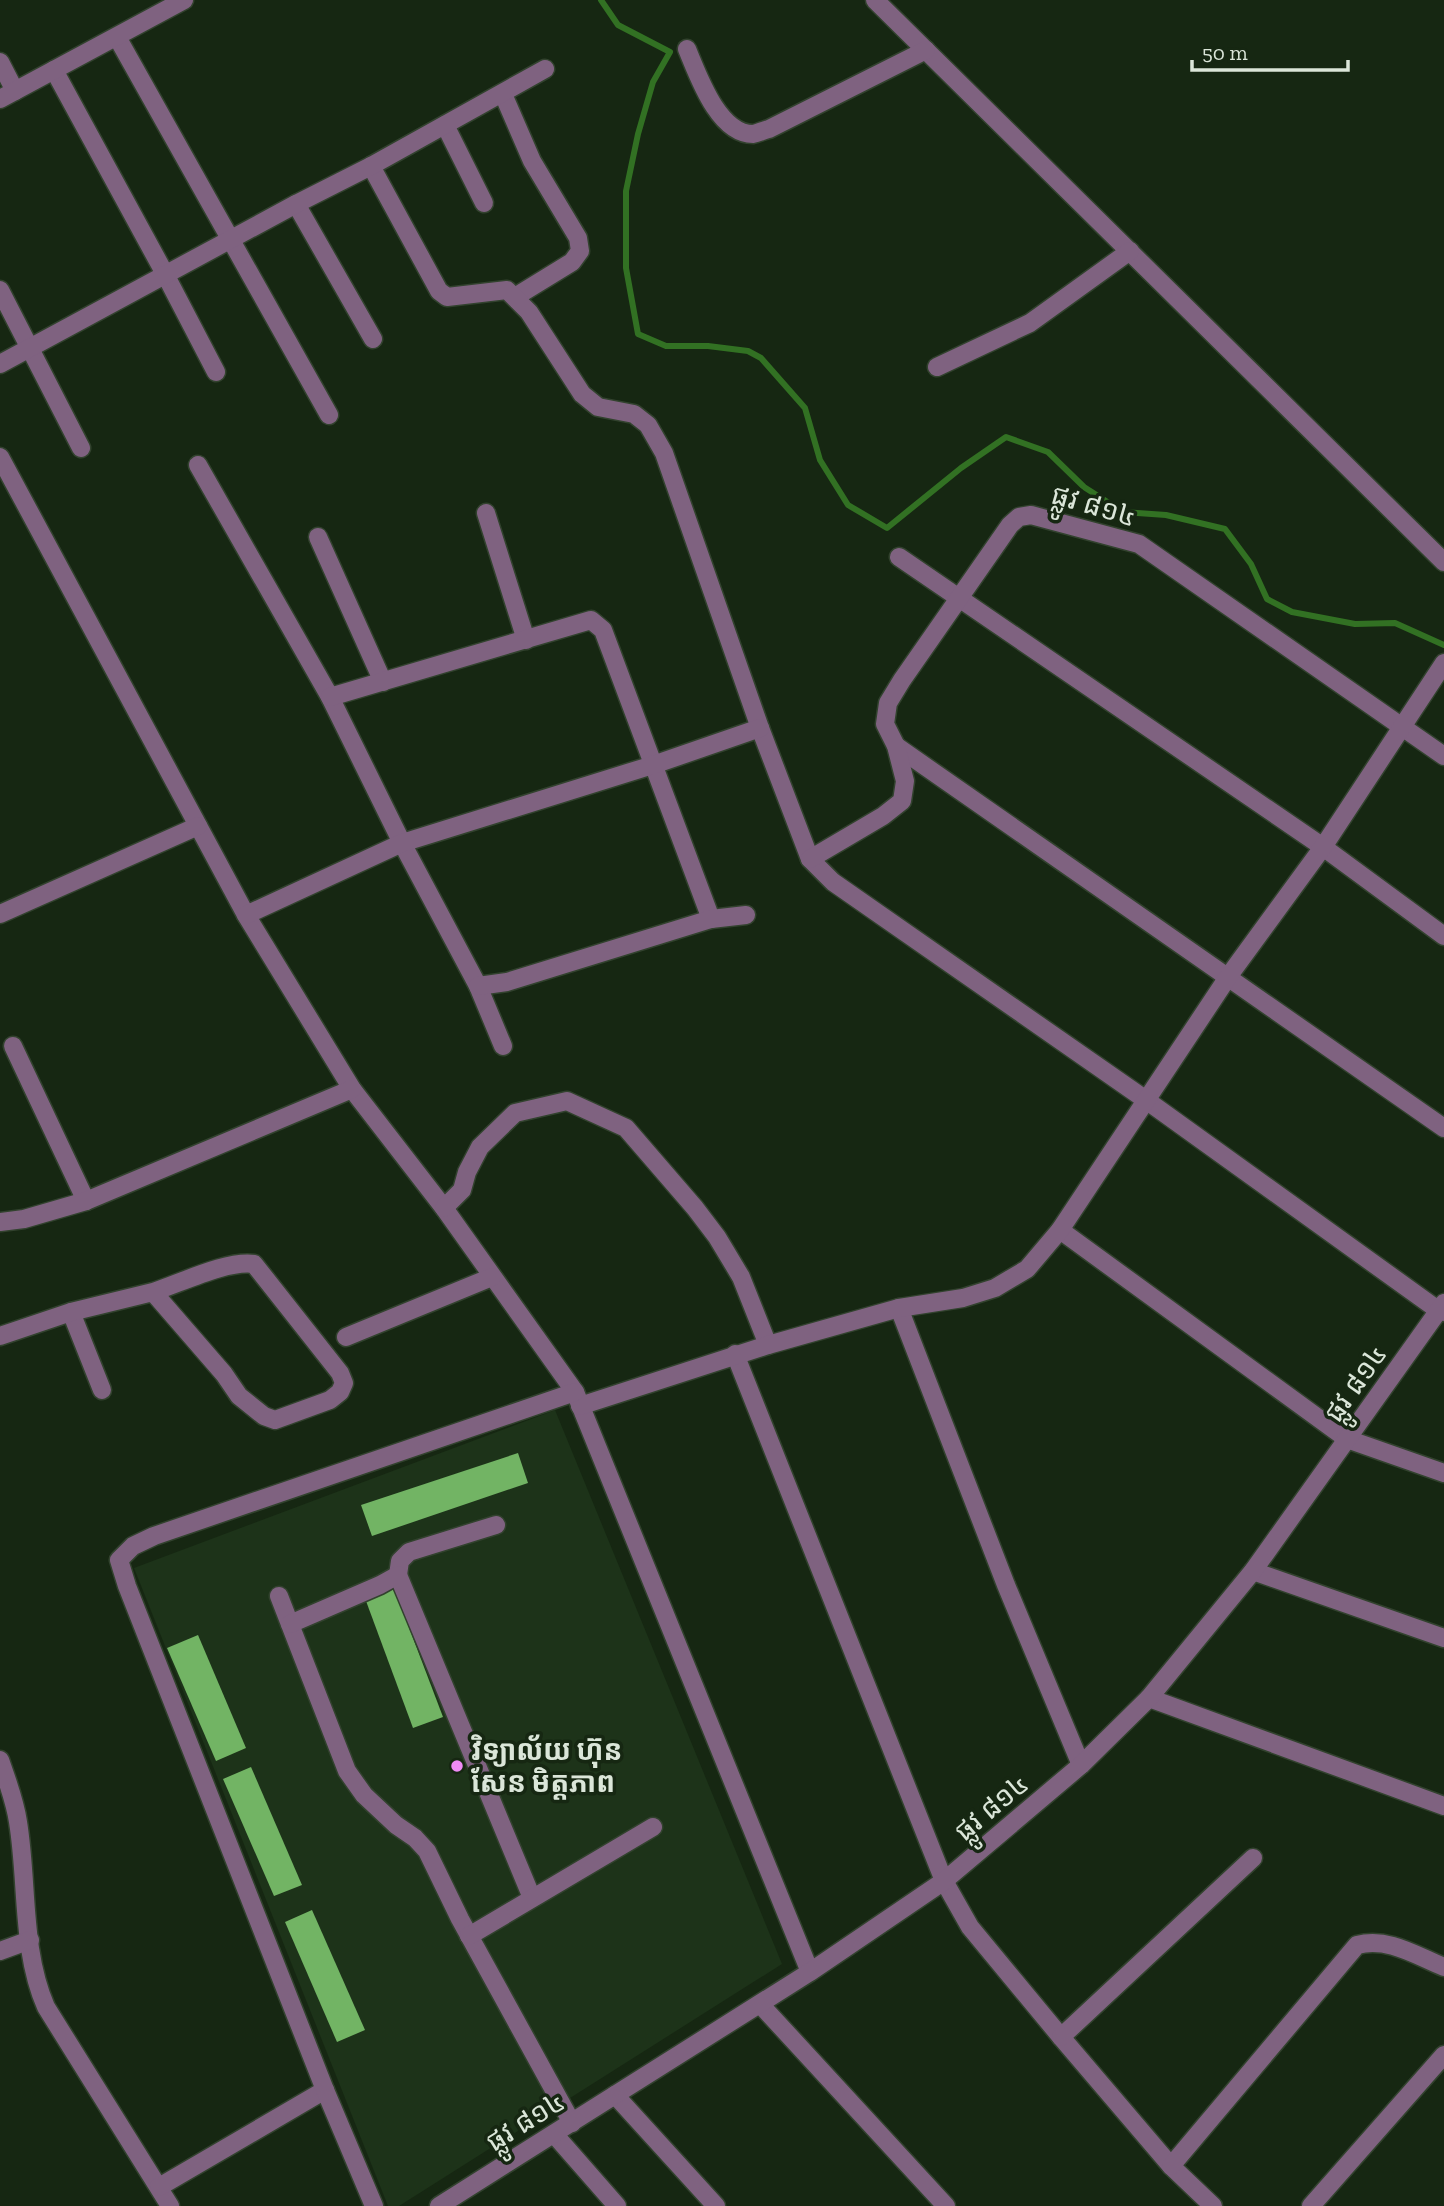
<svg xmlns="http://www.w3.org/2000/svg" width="1444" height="2206" viewBox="0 0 1444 2206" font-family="'Zilla Slab','Noto Sans Khmer',serif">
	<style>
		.built { fill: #1d3319 }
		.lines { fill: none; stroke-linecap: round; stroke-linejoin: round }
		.stream { stroke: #327123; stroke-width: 6 }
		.building { fill: #72b464 }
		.minor-casing { stroke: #32422e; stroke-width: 21 }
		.minor { stroke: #7f6280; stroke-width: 18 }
		.poi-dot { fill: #f08bf6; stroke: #162712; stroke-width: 2.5 }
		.labels { text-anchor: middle; stroke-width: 7; stroke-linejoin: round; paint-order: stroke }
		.street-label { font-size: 28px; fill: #dbe6d9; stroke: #162712 }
		.poi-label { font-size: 28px; font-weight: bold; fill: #dbe6d9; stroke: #162712; text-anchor: start }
	</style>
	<rect width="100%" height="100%" fill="#162712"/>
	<polygon class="built" points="555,1410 782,1964 399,2206 388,2206 134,1568"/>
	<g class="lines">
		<polyline class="stream" points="601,0 618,25 670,52 653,82 638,134 626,191 626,268 638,334 666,346 708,346 748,351 761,358 805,408 820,460 848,505 887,528 961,468 1006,437 1048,452 1084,487 1123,512 1166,515 1225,529 1251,564 1267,599 1292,612 1355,624 1395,623 1444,645"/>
	</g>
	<g class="building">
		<polygon points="518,1453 528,1483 372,1536 361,1505"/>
		<polygon points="394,1588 443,1717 413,1728 366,1601"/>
		<polygon points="198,1635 246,1748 216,1761 167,1648"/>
		<polygon points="251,1767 302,1885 274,1896 223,1779"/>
		<polygon points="312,1910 365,2030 337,2042 285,1922"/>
	</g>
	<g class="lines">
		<g class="minor-casing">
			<g id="minor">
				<polyline points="875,0 1444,562"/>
				<polyline points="117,37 329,415"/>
				<path d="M687 49C698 75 718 134 753 134 758 133 764 130 769 129L926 50"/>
				<polyline points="0,62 15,91"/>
				<polyline points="54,70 165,274 216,372"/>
				<polyline points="503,94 532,161 578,238 580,251 572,262 515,297"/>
				<polyline points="0,99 184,0"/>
				<polyline points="445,125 484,203"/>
				<polyline points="371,166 439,291 447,297 507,290 529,312 582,394 598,407 634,414 648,425 664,453 760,728 810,859 833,882 1146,1100 1438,1310 1444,1312"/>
				<polyline points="296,204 373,339"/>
				<polyline points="0,290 81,448"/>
				<polyline points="0,364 296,204 371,166 545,69"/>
				<polyline points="937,367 1030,323 1130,251"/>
				<polyline points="0,457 246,915 352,1089 444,1208 575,1392 810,1972"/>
				<polyline points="198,465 330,697 402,843 478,986 503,1046"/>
				<polyline points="486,513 526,640"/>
				<polyline points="318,537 383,682"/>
				<polyline points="899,557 1323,847 1444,936"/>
				<polyline points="330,697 591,620 603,630 711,919"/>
				<polyline points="896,746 1444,1128"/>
				<polyline points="810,859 883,816 902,801 905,781 896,746 885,724 888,703 902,680 1010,525 1019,517 1031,515 1139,544 1444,756"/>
				<polyline points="0,914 198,826"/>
				<polyline points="246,915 402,843 653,765 760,728"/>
				<polyline points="478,986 507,982 711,919 746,915"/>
				<polyline points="13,1046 86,1201"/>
				<polyline points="444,1208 462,1190 467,1172 480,1147 515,1113 567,1101 626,1128 695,1208 717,1237 741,1277 768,1345"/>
				<polyline points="0,1222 24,1219 86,1201 352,1089"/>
				<polyline points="1060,1230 1347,1439 1444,1473"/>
				<polyline points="899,1308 1006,1585 1081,1765"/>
				<polyline points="71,1312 102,1390"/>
				<path d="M0 1336 71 1312 153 1292 224 1374 239 1396 264 1416 275 1420 330 1400 340 1392 344 1383 340 1373 254 1264C227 1260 181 1283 153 1292"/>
				<polyline points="346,1337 492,1277"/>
				<polyline points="735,1354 944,1881 970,1927 1061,2037 1171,2166 1213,2206"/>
				<polyline points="580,1406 768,1345 899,1308 963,1298 995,1288 1027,1269 1060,1230 1228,977 1323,847 1444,663"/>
				<polyline points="1253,1571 1444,1638"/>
				<polyline points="398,1575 400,1561 409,1552 496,1525"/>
				<polyline points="279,1596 347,1771 364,1795 396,1825 415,1838 427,1851 460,1919 572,2123"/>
				<polyline points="290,1624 380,1585 398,1575 532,1898"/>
				<polyline points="1149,1698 1444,1806"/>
				<path d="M0 1760C7 1780 15 1801 18 1822 28 1883 21 1950 46 2007L170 2206"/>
				<polyline points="469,1936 653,1827"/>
				<polyline points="0,1951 30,1940"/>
				<polyline points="760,2004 946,2206"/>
				<polyline points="1061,2037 1253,1858"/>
				<polyline points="615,2095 716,2206"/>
				<polyline points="554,2134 617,2206"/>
				<path d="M1171 2166 1357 1945C1388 1937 1415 1955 1444 1967"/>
				<polyline points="159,2187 325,2090"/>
				<polyline points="374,2206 325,2090 127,1586 119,1560 133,1546 154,1536 575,1392"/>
				<polyline points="439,2206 810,1972 944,1881 1081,1765 1149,1698 1253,1571 1444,1303"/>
				<polyline points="1311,2206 1444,2055"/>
			</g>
		</g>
		<use href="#minor" class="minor"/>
	</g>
	<circle class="poi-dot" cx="457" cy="1766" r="7"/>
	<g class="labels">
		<g class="street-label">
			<text transform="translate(1094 505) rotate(16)" y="10">ផ្លូវ ៨១៤</text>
			<text transform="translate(1355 1383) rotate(-55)" y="10">ផ្លូវ ៨១៤</text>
			<text transform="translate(991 1807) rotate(-40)" y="10">ផ្លូវ ៨១៤</text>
			<text transform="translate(525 2121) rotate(-32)" y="10">ផ្លូវ ៨១៤</text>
		</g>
		<g class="poi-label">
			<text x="471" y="1760">វិទ្យាល័យ ហ៊ុន<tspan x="471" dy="32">សែន មិត្តភាព</tspan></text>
		</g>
	</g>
	<path d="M1192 60v10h156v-10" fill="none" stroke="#dbe6d9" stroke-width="3.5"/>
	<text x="1202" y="60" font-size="21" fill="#dbe6d9" stroke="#162712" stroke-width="5" paint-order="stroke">50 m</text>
</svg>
